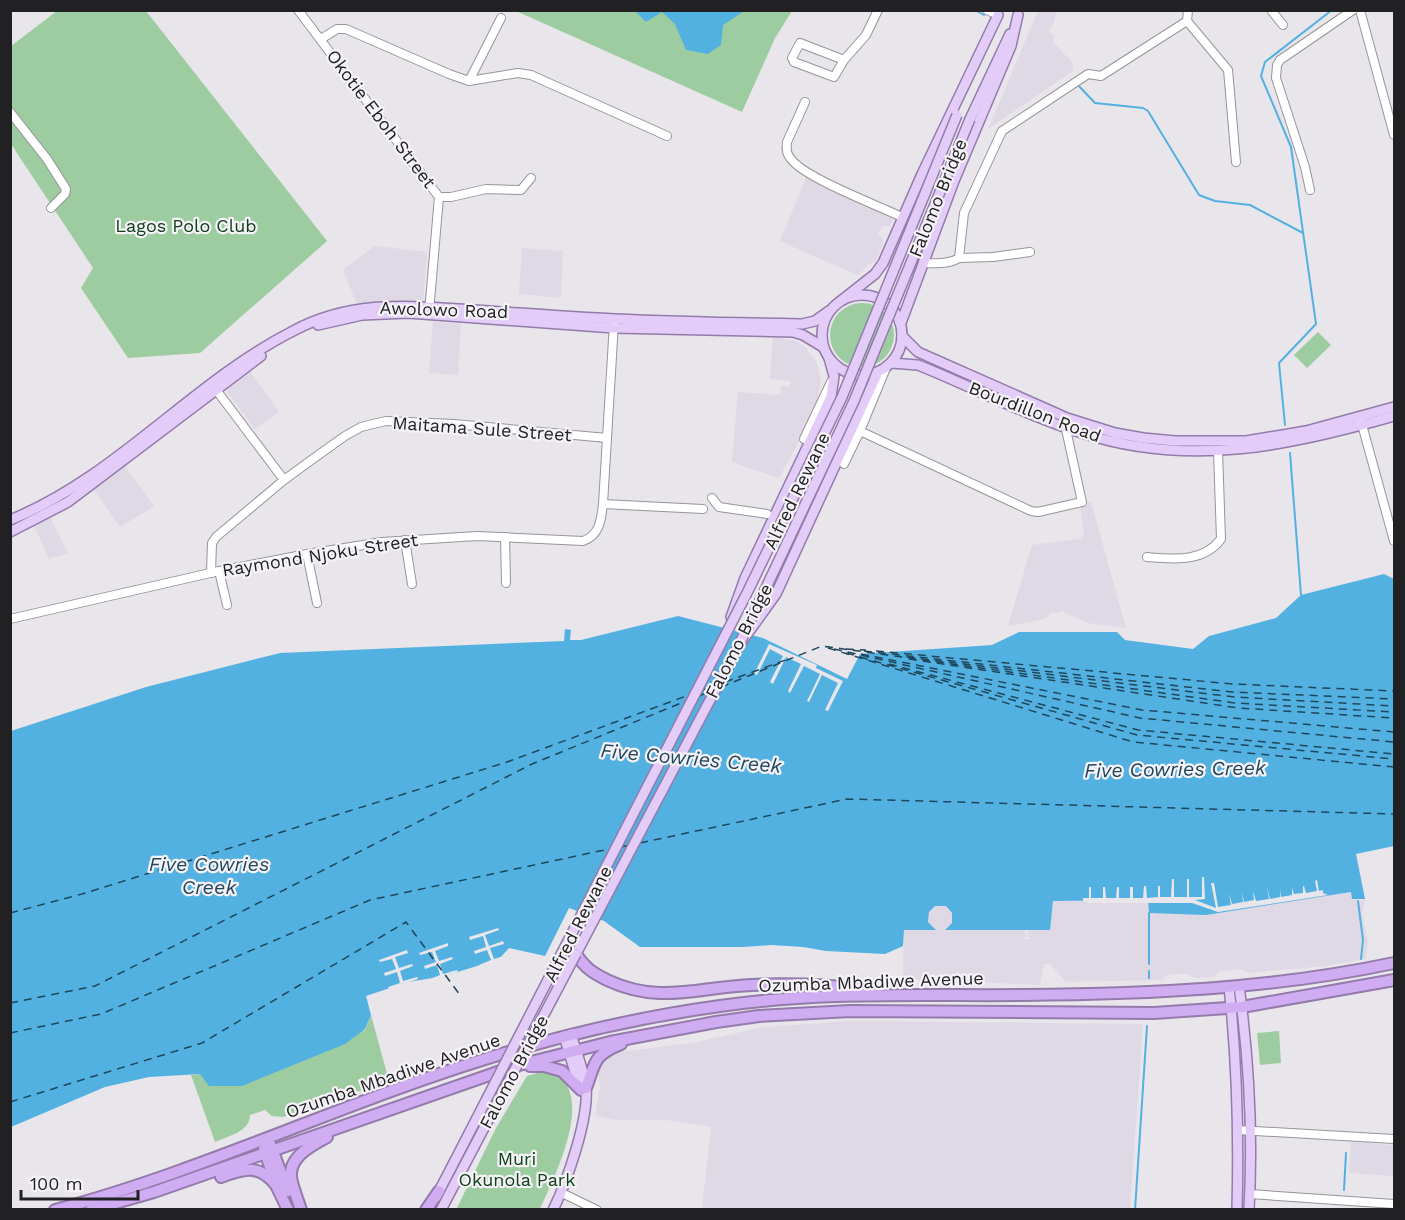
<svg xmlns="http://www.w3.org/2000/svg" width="1405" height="1220" viewBox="0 0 1405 1220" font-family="'Work Sans',sans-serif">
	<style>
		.built { fill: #dfd8e5 }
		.green { fill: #9dcca0 }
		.water { fill: #53b1e2 }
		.pier { fill: #e8e5eb }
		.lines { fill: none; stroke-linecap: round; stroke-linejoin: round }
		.stream { stroke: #53b1e2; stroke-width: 2 }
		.ferry { stroke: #1f475c; stroke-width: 1.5; stroke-dasharray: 8 6; stroke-linecap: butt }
		.minor-casing { stroke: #97949a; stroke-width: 10 }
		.major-casing { stroke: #937baa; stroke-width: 12 }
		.highway-casing { stroke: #937baa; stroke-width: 14 }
		.minor { stroke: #fff; stroke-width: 8 }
		.major { stroke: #e3cdf8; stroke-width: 9 }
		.highway { stroke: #d0acf3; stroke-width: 10 }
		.major-bridge-casing { stroke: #937baa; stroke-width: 12; stroke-linecap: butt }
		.major-bridge { stroke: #e3cdf8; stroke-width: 9 }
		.labels { text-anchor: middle; stroke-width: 4.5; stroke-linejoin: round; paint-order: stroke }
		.street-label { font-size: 18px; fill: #212022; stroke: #f5f2f8 }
		.park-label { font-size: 18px; fill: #0e4017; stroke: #f5f2f8 }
		.water-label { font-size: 20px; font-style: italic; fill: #1f475c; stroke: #f5f2f8 }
	</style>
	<rect width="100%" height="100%" fill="#e8e5eb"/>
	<g class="built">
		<polygon points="1038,11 1057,11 1054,23 1049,31 1055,36 1053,42 1073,63 1073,71 988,129"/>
		<polygon points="806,178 894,218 890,226 882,226 878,234 884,241 875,262 868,264 861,273 857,275 780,241"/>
		<polygon points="375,246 427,252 423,302 357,304 343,270"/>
		<polygon points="522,248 563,251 561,298 519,294"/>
		<polygon points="433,322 461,324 458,375 429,373"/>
		<polygon points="773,336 798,342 806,348 817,364 821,381 817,401 812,417 779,478 732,462 738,392 780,395 781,386 790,387 790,381 770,379"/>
		<polygon points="248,369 279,412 255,429 227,392 228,384"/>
		<polygon points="122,463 154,506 120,527 92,487"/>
		<polygon points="1091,502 1126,628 1088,623 1061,611 1059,613 1051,613 1044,619 1008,626 1032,545 1080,539 1084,534 1080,503"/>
		<polygon points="48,513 68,553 49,559 32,521"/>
		<polygon points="1351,892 1358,901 1365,899 1362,914 1368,942 1366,959 1325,966 1248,973 1240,969 1220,971 1214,977 1195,978 1188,974 1172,974 1167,975 1162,980 1066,982 1050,964 1044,964 1040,985 903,979 904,930 935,929 928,922 929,912 935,906 946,906 952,913 952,923 946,930 1025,930 1026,937 1023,939 1030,939 1030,938 1028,937 1028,930 1050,929 1053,901 1149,900 1150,913"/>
		<polygon points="851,1021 1143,1024 1130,1209 702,1209 711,1127 666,1120 615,1120 595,1116 600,1088 598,1066 605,1058 615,1053 697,1042 764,1027"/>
		<polygon points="1351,1142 1394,1145 1394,1176 1349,1173"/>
	</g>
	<g class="green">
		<polygon points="57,11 146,11 327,241 200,353 128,358 81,288 93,268 11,144 11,46"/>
		<polygon points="516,11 792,11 775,38 742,112"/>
		<circle cx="862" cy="335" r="32"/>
		<polygon points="1318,332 1331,345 1307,368 1294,355"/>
		<path d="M371 1015 389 1081 283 1117 272 1116 265 1110 250 1115C250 1132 228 1136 215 1142L191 1075 200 1074 365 1030Z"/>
		<polygon points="1279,1031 1281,1063 1260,1065 1257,1033"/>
		<path d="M545 1071C550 1073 558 1075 562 1079 590 1108 553 1179 540 1209L456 1210 496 1128 527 1076Z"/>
	</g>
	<g class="water">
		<polygon points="635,11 744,11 723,25 721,45 708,54 686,50 675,24 662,12 646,22"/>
		<polygon points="1384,574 1394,579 1394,846 1356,854 1365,899 1352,899 1351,892 1206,915 1149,913 1148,900 1053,901 1050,930 945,930 952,923 952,913 946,906 935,906 929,912 928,922 936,930 904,930 903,946 885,954 826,951 803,947 771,945 743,947 640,947 604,921 569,908 545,956 509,948 499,959 445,976 408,982 366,996 371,1015 365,1029 345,1044 242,1086 209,1086 200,1074 149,1077 105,1087 11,1127 11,731 146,687 280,653 564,641 565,629 571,630 570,640 581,640 678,616 763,638 847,679 860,654 992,645 1019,632 1117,632 1125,640 1193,649 1209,636 1276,618 1301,595"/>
	</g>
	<g class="pier">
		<polygon points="769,644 817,665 816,668 843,681 828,711 825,710 838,683 822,675 809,702 807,701 820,674 804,666 790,693 788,691 801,664 786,657 773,684 770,682 783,656 770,649 757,675 754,674"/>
		<polygon points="1202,877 1204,877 1205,899 1195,900 1216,908 1211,883 1214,883 1218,907 1231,905 1229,893 1232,904 1243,902 1242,892 1244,902 1254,900 1253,891 1256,901 1269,899 1267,887 1270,899 1280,897 1280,890 1281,897 1292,895 1292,888 1294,894 1303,893 1303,886 1304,886 1306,893 1317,891 1315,881 1317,880 1319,891 1323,890 1323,893 1328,895 1218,912 1192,903 1087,903 1086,901 1083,901 1083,898 1089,898 1089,887 1091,887 1091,898 1103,898 1103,887 1105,887 1106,898 1116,898 1117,887 1119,887 1119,898 1130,898 1130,887 1133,887 1133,898 1143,898 1144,886 1146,886 1147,898 1158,897 1158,886 1160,886 1160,897 1171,897 1172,879 1174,879 1174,897 1187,897 1187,879 1189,879 1189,897 1202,897"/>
		<polygon points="498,928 499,930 485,935 489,946 503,941 504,944 490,948 494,959 507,955 503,959 479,967 479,965 491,960 487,950 475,954 474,951 486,947 483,936 470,940 469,937"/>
		<polygon points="448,943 448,946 435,951 439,961 452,957 453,959 440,964 443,974 457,970 458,972 429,982 428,980 440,975 437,965 425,969 424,966 436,962 432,952 420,955 419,953"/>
		<polygon points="407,950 408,953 395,957 399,968 412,964 413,966 400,971 403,981 417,977 418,979 389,989 388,987 400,983 397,972 385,976 384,973 396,969 392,959 380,962 379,960"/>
	</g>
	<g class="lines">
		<g class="stream">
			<polyline points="975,10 984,15"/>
			<polyline points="1077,84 1095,103 1143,108 1148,111 1199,195 1215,201 1250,205 1303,233"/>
			<polyline points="1285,425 1279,363 1316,324 1291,147 1261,76 1265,62 1332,10"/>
			<polyline points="1290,453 1301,595"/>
			<polyline points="1358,901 1363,940 1361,959"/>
			<polyline points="1149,964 1149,913"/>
			<polyline points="1149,971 1149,978"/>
			<polyline points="1344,1190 1346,1153"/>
			<polyline points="1135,1210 1147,1026"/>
		</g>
		<g class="ferry">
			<polyline points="828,648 1133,742 1394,767"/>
			<polyline points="834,649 1140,718 1394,742"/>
			<polyline points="846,649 866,650"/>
			<polyline points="864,651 1232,692 1394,699"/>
			<polyline points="876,651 1233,684 1394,691"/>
			<polyline points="846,653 861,657"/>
			<polyline points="861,654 1142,710 1394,732"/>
			<polyline points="860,657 1137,735 1394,759"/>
			<polyline points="907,657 1234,697 1394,706"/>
			<polyline points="909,659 1238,708 1394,718"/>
			<polyline points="889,664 1138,730 1394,754"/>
			<polyline points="725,682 791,658"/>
			<polyline points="721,687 822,646 1235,703 1394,712"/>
			<polyline points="702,690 712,687"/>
			<polyline points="699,696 709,692"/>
			<polyline points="640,843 847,799 1394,814"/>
			<polyline points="620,847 630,845"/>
			<polyline points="10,913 82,894 507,762 689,695"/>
			<polyline points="10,1003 95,986 532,764 686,701"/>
			<polyline points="10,1033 101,1014 370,900 609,849"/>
			<polyline points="10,1102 202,1043 406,922 460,995"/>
		</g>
		<g class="minor-casing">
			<g id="minor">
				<polyline points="298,10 439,197 429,312"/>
				<polyline points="987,10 998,15"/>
				<polyline points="1271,10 1283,25"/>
				<polyline points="1360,10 1394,135"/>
				<polyline points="1187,21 1228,70 1236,162"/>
				<polyline points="321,39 337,29 346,29 449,74 469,81 518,73 531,75 667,136"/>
				<polyline points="844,60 800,43 792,58 794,62 834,77 844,60 866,35 878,10"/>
				<polyline points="469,81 501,18"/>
				<path d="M805 102 787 142C786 148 786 154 791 159 805 178 877 205 902 217"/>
				<polyline points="10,112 47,159 66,189 65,194 51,208"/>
				<polyline points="1310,190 1305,167 1276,78 1277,65 1280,60 1353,10"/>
				<polyline points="439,197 451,197 486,189 521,190 531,178"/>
				<polyline points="959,258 993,257 1030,252"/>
				<path d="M923 263C935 263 948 265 959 258L964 213 1002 131 1088 74 1101 76 1187 21 1188 10"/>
				<polyline points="214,387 284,480"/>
				<polyline points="1361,421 1394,541"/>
				<polyline points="860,431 1031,511 1038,512 1082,502 1065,425"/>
				<polyline points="804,439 831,382"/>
				<polyline points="844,464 860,431 886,368"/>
				<polyline points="712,498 719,507 767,514"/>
				<polyline points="603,504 703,509"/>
				<polyline points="505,537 506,583"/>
				<polyline points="405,540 412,584"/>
				<polyline points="307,554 317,603"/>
				<path d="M1147 557C1173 559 1203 563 1221 539L1218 451"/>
				<polyline points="219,571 227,605"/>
				<polyline points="211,573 212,543 216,537 284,480 310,461 345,436 361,427 373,424 386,421 454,424 607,438"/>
				<path d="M10 619 219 571 307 554 382 542 477 536 583 541C600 535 601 520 603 504L614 323"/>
				<polyline points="1238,1130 1394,1139"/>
				<polyline points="562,1193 597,1210"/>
				<polyline points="1250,1194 1394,1204"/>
			</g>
		</g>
		<g class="major-casing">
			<g id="major">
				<polyline points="970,119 1010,34"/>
				<circle cx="862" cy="335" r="40"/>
				<polyline points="842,300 875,274 883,263 922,174 998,15"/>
				<polyline points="901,323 954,181 1011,46 1018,15"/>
				<polyline points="318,325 362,315 408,313 614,328 793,332 803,335 823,347"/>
				<polyline points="902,336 918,352 1067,418 1115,433 1143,438 1175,441 1246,441 1306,431 1394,407"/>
				<path d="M891 363 918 365C973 387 1025 415 1082 433 1189 468 1290 446 1394 416"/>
				<path d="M10 520C117 477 191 383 293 331 353 299 409 306 475 310 521 313 568 317 615 319 677 322 740 323 802 324L815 321 829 311"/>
				<polyline points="10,532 68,502 261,356"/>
				<polyline points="731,617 745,578 831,397 834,376 829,358"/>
				<polyline points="576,954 738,647 776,594 878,372"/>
				<path d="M1239 986C1249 1059 1253 1136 1249 1210"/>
				<path d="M1229 987C1237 1061 1239 1135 1237 1210"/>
				<polyline points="564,1036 577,1079"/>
				<polyline points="436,1197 464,1143"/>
				<polyline points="441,1210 474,1147"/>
				<path d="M553 1210C567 1182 589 1118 586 1088 584 1070 576 1051 571 1034"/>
			</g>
		</g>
		<g class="highway-casing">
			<g id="highway">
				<path d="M576 954C585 968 593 973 607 980 660 1005 698 987 752 985 792 983 832 985 872 990"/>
				<polyline points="530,1066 544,1066 562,1071 581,1090"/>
				<path d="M586 1088C596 1062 592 1056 621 1044"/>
				<polyline points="270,1144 288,1191"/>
				<polyline points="264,1149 276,1185 288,1210"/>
				<path d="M221 1177C244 1168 259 1164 276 1185"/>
				<path d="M55 1210C202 1171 340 1104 485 1059 562 1035 640 1017 720 1006 821 991 922 996 1024 995 1148 994 1272 989 1394 963"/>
				<polyline points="91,1210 154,1192 515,1066 610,1042 716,1022 759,1016 850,1011 1154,1013 1242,1007 1394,980"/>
				<path d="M301 1210C298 1200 294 1191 292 1182 285 1159 310 1146 327 1137"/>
				<polyline points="426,1210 439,1191"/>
			</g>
		</g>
		<use href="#minor" class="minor"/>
		<use href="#major" class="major"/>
		<use href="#highway" class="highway"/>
		<g class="major-bridge-casing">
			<g id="major-bridge">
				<polyline points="738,647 854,401 970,119"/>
				<polyline points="464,1143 747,593 842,397 957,115"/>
				<polyline points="474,1147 576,954"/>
			</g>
		</g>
		<use href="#major-bridge" class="major-bridge"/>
	</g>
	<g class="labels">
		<g class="street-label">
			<text transform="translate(381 119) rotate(53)" y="6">Okotie Eboh Street</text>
			<text transform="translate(938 198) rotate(-68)" y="6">Falomo Bridge</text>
			<text transform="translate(444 310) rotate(2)" y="6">Awolowo Road</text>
			<text transform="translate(1035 412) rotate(21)" y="6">Bourdillon Road</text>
			<text transform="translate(482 429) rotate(4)" y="6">Maitama Sule Street</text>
			<text transform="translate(797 491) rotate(-64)" y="6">Alfred Rewane</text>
			<text transform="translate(320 555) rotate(-9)" y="6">Raymond Njoku Street</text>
			<text transform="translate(739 641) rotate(-63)" y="6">Falomo Bridge</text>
			<text transform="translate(578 924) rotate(-63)" y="6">Alfred Rewane</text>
			<text transform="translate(871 982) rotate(-2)" y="6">Ozumba Mbadiwe Avenue</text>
			<text transform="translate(514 1072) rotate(-62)" y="6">Falomo Bridge</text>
			<text transform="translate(393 1076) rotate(-19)" y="6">Ozumba Mbadiwe Avenue</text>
		</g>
		<g class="park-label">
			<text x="186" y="232">Lagos Polo Club</text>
			<text x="517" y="1165">Muri<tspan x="517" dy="21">Okunola Park</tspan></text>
		</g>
		<g class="water-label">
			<text transform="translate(691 758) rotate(5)" y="7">Five Cowries Creek</text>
			<text transform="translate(1175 769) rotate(-1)" y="7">Five Cowries Creek</text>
			<text x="209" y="871">Five Cowries<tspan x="209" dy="23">Creek</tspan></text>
		</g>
	</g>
	<rect width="1405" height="1220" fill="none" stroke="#212022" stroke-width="24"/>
	<path d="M21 1190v9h117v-9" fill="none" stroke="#212022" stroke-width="3"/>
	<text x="30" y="1190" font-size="18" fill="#212022" stroke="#f5f2f8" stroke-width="4.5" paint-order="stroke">100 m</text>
</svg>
